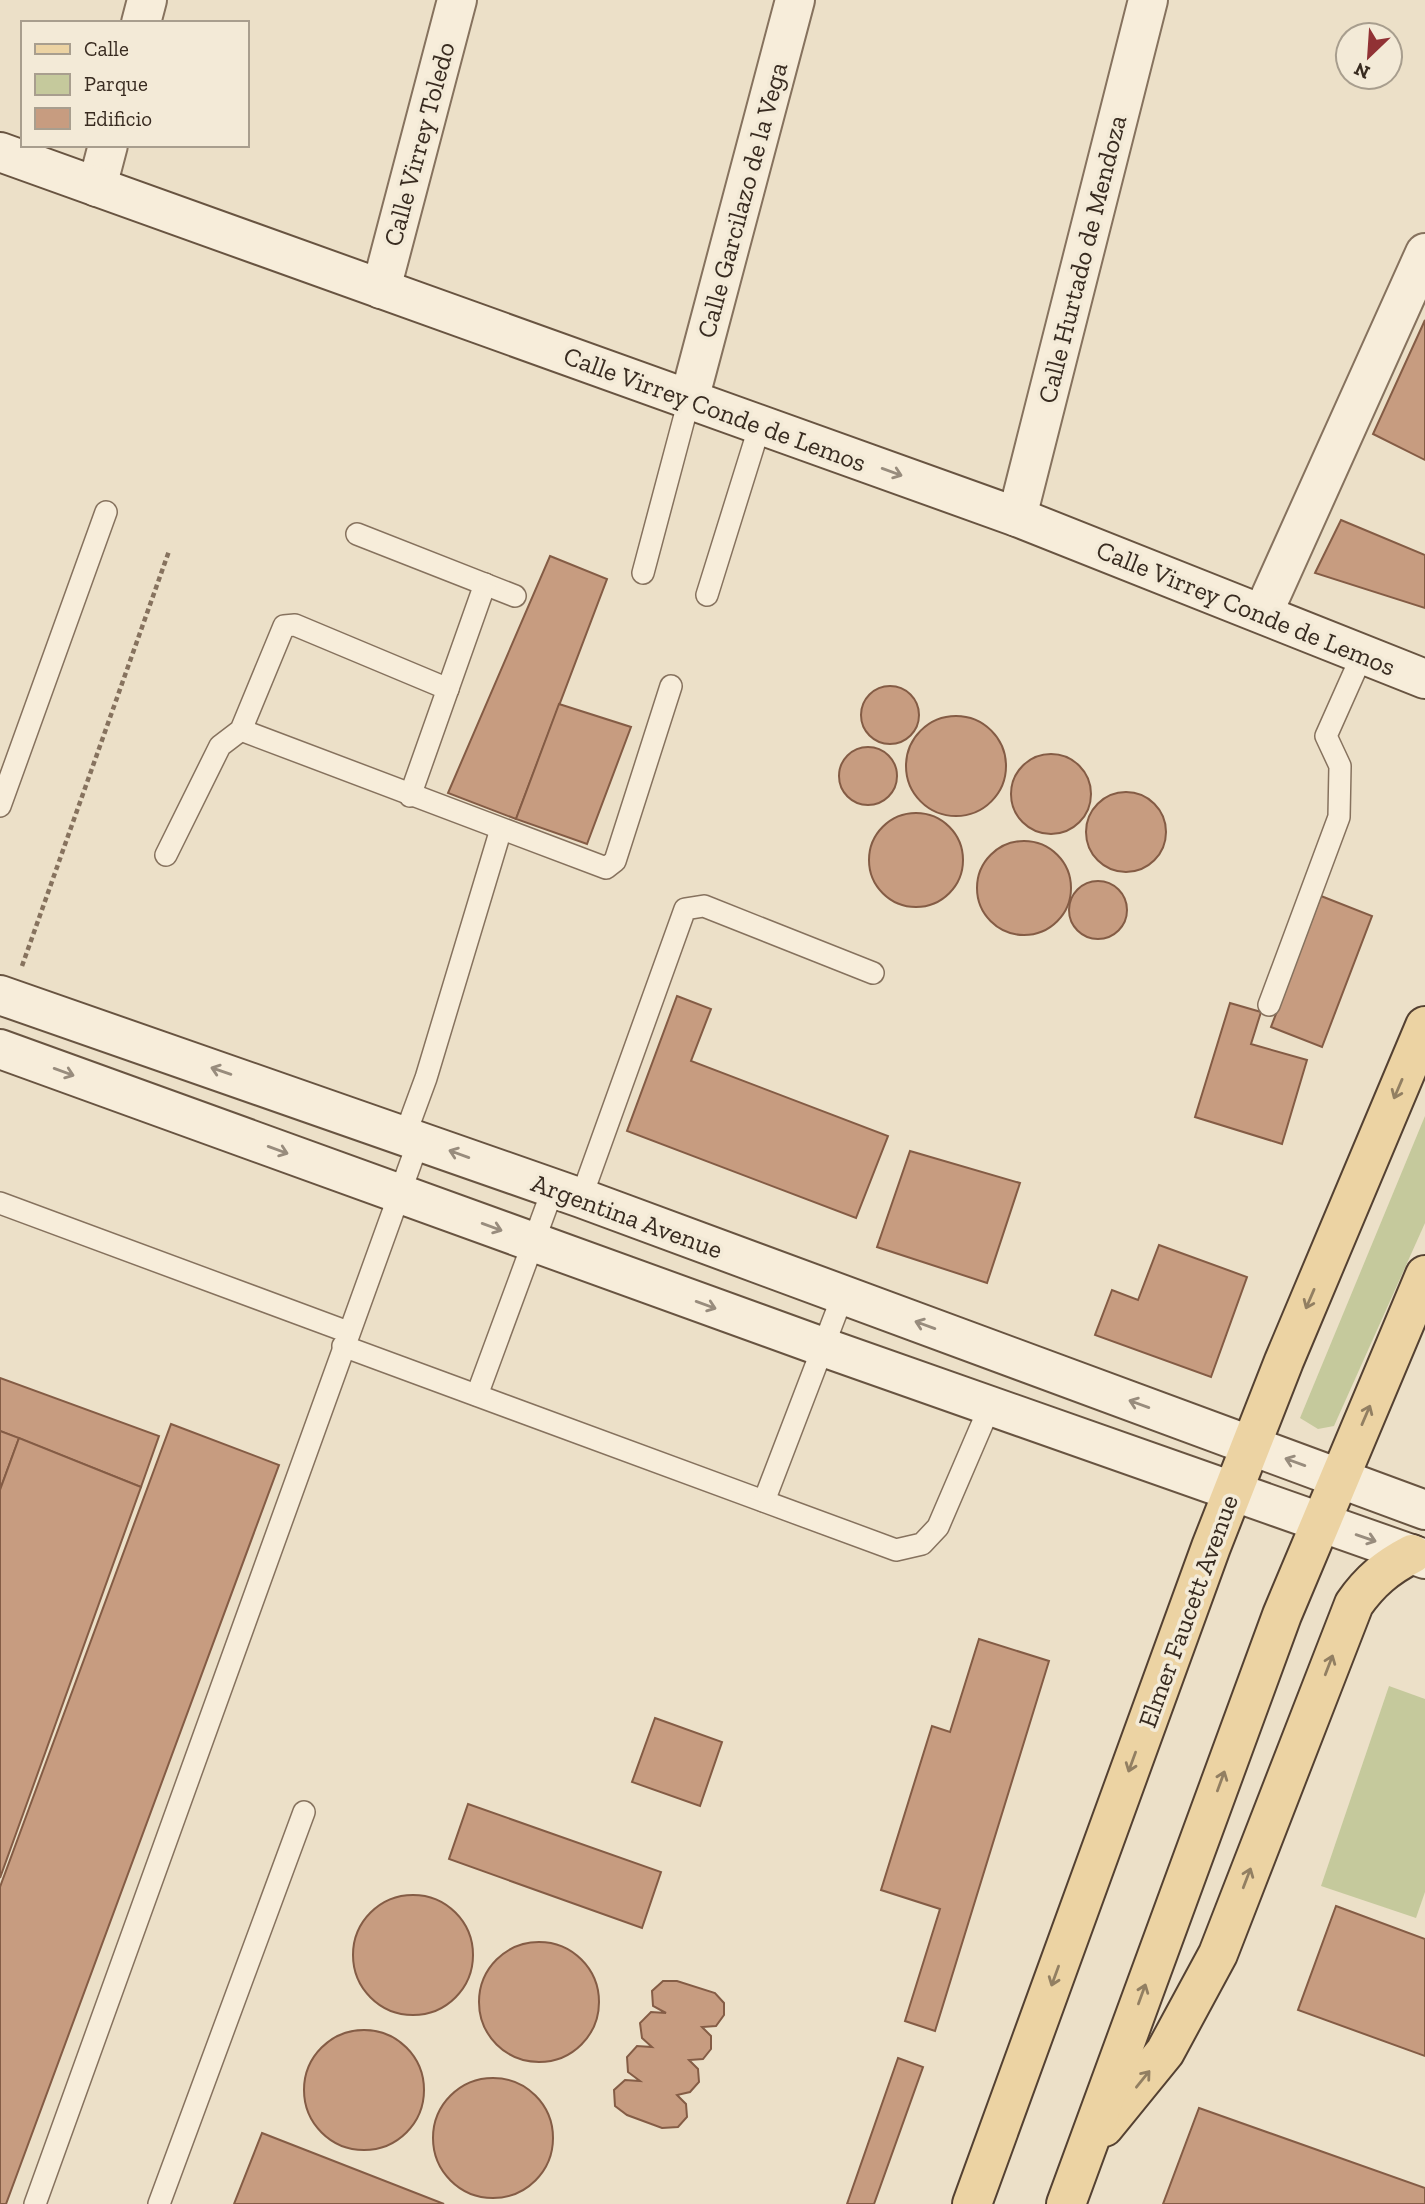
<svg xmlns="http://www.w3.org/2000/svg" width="1425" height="2204" viewBox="0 0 1425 2204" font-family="'Zilla Slab',serif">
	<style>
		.green { fill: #c5c99c }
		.building { fill: #c79c80; stroke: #845c45; stroke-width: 2 }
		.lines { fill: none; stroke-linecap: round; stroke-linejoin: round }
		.lane-casing { stroke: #86725e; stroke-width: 24 }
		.street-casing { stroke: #86725e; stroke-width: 42 }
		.secondary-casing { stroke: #685441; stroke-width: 42 }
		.primary-casing { stroke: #544132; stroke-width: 42 }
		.path { stroke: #86725e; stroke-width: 4.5; stroke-dasharray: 5 3.5; stroke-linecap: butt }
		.lane { stroke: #f7edda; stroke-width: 21 }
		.street { stroke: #f7edda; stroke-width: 38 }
		.secondary { stroke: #f7edda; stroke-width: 38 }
		.primary { stroke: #ecd3a3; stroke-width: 38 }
		.oneway { stroke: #988c7d }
		.oneway2 { stroke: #927f62 }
		.labels { text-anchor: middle; stroke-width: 7; stroke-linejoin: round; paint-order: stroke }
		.street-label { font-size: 26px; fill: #382b20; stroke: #f3ead7 }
	</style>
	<rect width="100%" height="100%" fill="#ece0c8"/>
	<g class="green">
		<polygon points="1425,1116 1425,1223 1334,1426 1318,1429 1300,1418"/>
		<polygon points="1389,1686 1425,1699 1425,1892 1416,1918 1321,1886"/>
	</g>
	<g class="building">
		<polygon points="1425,320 1425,460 1373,434"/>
		<polygon points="1341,520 1425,555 1425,608 1315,573"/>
		<polygon points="550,556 607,579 516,819 448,793"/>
		<circle cx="890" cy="715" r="29"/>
		<polygon points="559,704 631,727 587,844 516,819"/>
		<circle cx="956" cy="766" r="50"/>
		<circle cx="868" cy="776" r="29"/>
		<circle cx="1051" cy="794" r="40"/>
		<circle cx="1126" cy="832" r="40"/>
		<circle cx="916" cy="860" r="47"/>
		<circle cx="1024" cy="888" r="47"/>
		<circle cx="1098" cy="910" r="29"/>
		<polygon points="1321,896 1372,916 1322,1047 1271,1027"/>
		<polygon points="677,996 711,1009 691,1061 888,1136 856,1218 627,1131"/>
		<polygon points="1230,1003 1261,1012 1251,1044 1307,1060 1282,1144 1195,1117"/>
		<polygon points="910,1151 1020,1183 987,1283 877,1247"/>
		<polygon points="1159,1245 1247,1277 1211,1377 1095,1335 1112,1290 1138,1300"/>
		<polygon points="0,1378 159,1436 141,1487 0,1431"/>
		<polygon points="171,1424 279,1465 6,2204 0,2204 0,1887"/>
		<polygon points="0,1431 19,1438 0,1490"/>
		<polygon points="19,1438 141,1487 0,1878 0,1490"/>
		<polygon points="979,1639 1049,1661 935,2031 905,2021 940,1909 881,1890 932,1726 950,1732"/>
		<polygon points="655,1718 722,1742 700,1806 632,1782"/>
		<polygon points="468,1804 661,1872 642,1928 449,1859"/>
		<circle cx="413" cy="1955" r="60"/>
		<polygon points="1336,1906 1425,1939 1425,2056 1298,2010"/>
		<circle cx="539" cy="2002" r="60"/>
		<polygon points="663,1981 677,1981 715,1993 724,2003 724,2015 716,2026 702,2027 711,2036 711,2049 703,2059 689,2060 698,2069 699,2082 690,2092 677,2095 686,2104 687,2117 678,2127 662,2128 627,2115 615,2106 614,2090 625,2080 640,2081 628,2072 627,2057 637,2046 652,2047 642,2038 640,2023 651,2012 666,2013 653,2006 652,1991"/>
		<circle cx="364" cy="2090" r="60"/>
		<polygon points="898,2058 923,2067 874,2204 847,2204"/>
		<circle cx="493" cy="2138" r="60"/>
		<polygon points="1199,2108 1425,2188 1425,2204 1163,2204"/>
		<polygon points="262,2133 444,2204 234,2204"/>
	</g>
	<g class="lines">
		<g class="lane-casing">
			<g id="lane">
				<polyline points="357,534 515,596"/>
				<polyline points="643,573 689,400"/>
				<polyline points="707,595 760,425"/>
				<polyline points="241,730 606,868 615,861 671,686"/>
				<polyline points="410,796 485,584"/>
				<polyline points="0,806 106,512"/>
				<polyline points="166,855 220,746 241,730 284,626 295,625 448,689"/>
				<polyline points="1269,1005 1339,817 1340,766 1326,736 1363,653"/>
				<polyline points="405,1135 426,1078 501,829"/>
				<polyline points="581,1198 685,909 704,906 873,973"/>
				<polyline points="0,1203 348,1332"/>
				<polyline points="343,1346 896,1550 922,1544 938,1527 990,1406"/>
				<polyline points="477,1395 553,1189"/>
				<polyline points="764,1501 843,1295"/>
				<polyline points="35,2204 419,1140"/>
				<polyline points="159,2204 304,1812"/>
			</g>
		</g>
		<g class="street-casing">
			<g id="street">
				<polyline points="141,23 147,0"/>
				<polyline points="97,187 108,145"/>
				<polyline points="381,289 457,0"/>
				<polyline points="689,400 795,0"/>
				<polyline points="1017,517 1148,0"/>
				<polyline points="1263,613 1425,253"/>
			</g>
		</g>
		<g class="secondary-casing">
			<g id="secondary">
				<polyline points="0,152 1017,517 1425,679"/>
				<polyline points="0,995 581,1198 1425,1510"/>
				<polyline points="0,1049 823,1347 1425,1559"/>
			</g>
		</g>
		<g class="primary-casing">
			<g id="primary">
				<path d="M1104 2127 1165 2052 1218 1954 1354 1604C1370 1581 1387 1567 1412 1554"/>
				<polyline points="972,2204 1211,1547 1284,1361 1425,1026"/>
				<polyline points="1066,2204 1282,1615 1425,1275"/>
			</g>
		</g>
		<polyline class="path" points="22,966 169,551"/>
		<use href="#lane" class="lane"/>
		<use href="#street" class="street"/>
		<use href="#secondary" class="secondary"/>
		<use href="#primary" class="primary"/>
	</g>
	<defs><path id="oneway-shaft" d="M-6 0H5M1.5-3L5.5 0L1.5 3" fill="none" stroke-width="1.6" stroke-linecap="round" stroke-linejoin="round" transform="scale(1.75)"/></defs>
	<g class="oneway">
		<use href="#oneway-shaft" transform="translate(892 472) rotate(20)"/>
		<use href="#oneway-shaft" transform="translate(221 1071) rotate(-161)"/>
		<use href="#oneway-shaft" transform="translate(64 1072) rotate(20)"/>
		<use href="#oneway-shaft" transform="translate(278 1150) rotate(20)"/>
		<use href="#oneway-shaft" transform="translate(459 1154) rotate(-160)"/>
		<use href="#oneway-shaft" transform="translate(492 1227) rotate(20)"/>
		<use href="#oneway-shaft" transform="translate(706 1305) rotate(20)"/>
		<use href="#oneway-shaft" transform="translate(925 1325) rotate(-160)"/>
		<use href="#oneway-shaft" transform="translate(1139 1404) rotate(-160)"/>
		<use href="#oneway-shaft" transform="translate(1295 1462) rotate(-160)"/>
		<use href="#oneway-shaft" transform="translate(1366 1538) rotate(19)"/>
	</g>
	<g class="oneway2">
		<use href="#oneway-shaft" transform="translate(1398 1089) rotate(113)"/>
		<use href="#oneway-shaft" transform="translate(1310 1299) rotate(113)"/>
		<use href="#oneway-shaft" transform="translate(1366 1415) rotate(-67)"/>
		<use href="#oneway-shaft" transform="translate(1329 1665) rotate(-69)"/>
		<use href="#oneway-shaft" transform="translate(1132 1762) rotate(110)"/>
		<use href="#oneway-shaft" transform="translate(1221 1781) rotate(-70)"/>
		<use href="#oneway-shaft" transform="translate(1247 1878) rotate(-69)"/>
		<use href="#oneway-shaft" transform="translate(1055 1976) rotate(110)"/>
		<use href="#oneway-shaft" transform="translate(1142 1994) rotate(-70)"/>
		<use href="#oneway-shaft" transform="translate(1143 2079) rotate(-51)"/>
	</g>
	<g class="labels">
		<g class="street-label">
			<text transform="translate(419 144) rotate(-75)" y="9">Calle Virrey Toledo</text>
			<text transform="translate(742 200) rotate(-75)" y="9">Calle Garcilazo de la Vega</text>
			<text transform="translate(1082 259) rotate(-76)" y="9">Calle Hurtado de Mendoza</text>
			<text transform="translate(715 409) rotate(20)" y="9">Calle Virrey Conde de Lemos</text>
			<text transform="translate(1246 608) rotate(22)" y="9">Calle Virrey Conde de Lemos</text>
			<text transform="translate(627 1216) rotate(20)" y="9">Argentina Avenue</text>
			<text transform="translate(1188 1611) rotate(-70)" y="9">Elmer Faucett Avenue</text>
		</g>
	</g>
	<rect x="21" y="21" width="228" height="126" fill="#f3ead7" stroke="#a89e8e" stroke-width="2"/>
	<rect x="35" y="44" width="35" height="10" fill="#ecd3a3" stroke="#a89e8e" stroke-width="2"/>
	<text x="84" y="56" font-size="21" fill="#382b20">Calle</text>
	<rect x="35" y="74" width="35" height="21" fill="#c5c99c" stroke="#a89e8e" stroke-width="2"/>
	<text x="84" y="91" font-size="21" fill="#382b20">Parque</text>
	<rect x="35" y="108" width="35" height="21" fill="#c79c80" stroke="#a89e8e" stroke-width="2"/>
	<text x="84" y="126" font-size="21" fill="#382b20">Edificio</text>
	<g transform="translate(1369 56) rotate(205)"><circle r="33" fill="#f3ead7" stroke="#a89e8e" stroke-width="2"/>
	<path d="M0-5L12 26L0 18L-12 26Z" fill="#913235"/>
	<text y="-10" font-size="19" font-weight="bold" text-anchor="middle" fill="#382b20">N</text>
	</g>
</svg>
